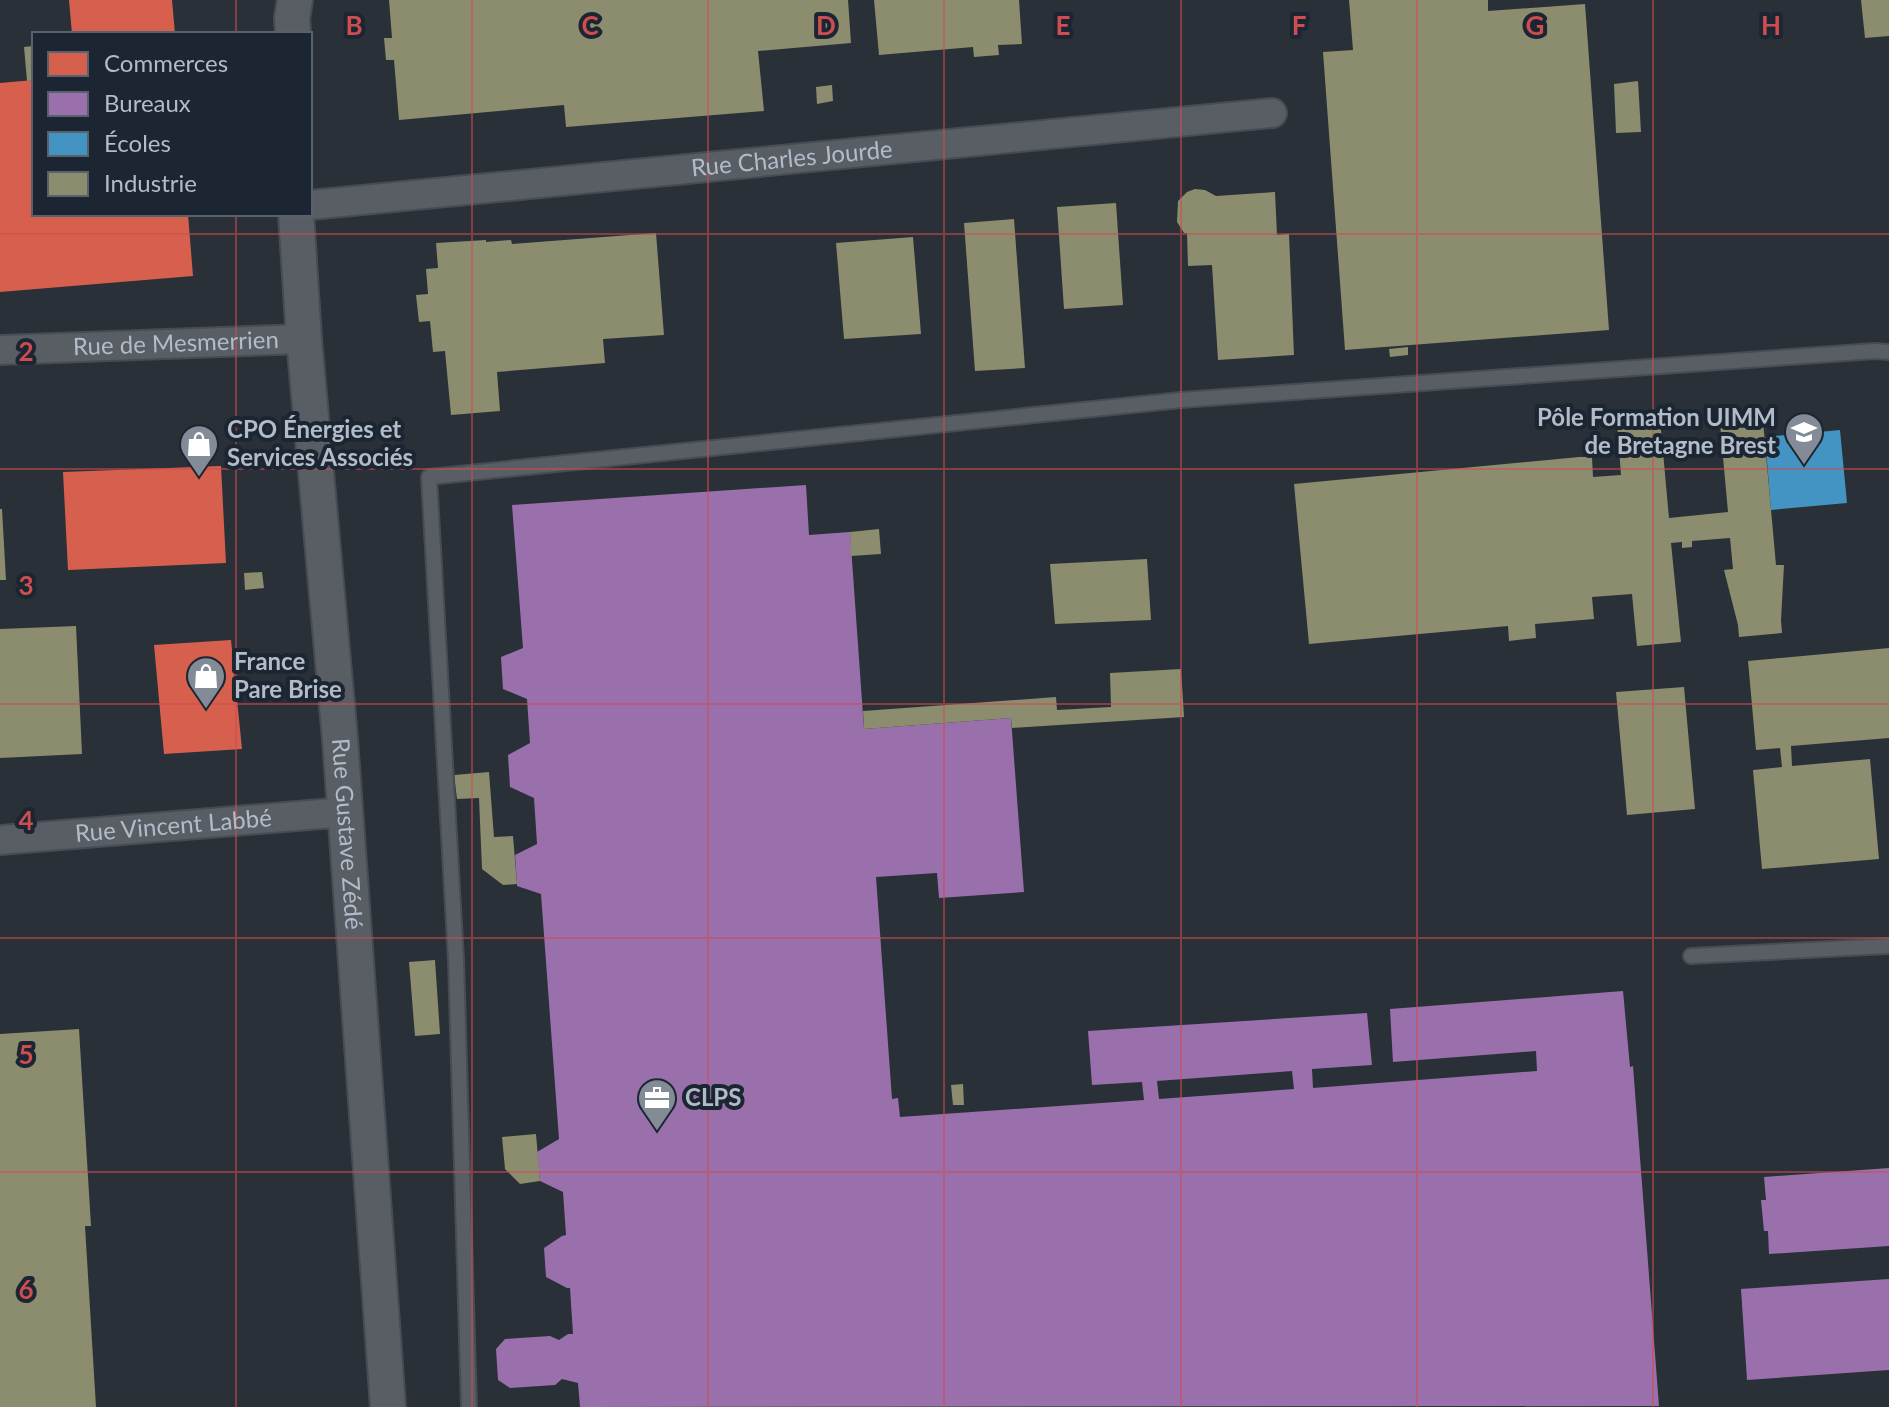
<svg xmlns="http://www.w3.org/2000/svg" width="1889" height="1407" viewBox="0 0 1889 1407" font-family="Lato,sans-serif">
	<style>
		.shops { fill: #d6604d }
		.offices { fill: #9970ab; fill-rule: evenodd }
		.schools { fill: #4393c3 }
		.industry { fill: #8c8c6e }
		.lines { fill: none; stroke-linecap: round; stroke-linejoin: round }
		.service-casing { stroke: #474c52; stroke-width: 18 }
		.minor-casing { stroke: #474c52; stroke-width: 32 }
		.tertiary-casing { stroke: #474c52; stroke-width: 38 }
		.service { stroke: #595e65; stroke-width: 14 }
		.minor { stroke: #595e65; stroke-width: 28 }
		.tertiary { stroke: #595e65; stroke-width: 34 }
		.grid { fill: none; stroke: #cd4d50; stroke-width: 2; stroke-opacity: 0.55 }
		.labels { text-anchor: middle; stroke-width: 8; stroke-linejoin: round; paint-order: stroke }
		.street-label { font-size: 24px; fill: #b2bcc9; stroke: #1c2632 }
		.poi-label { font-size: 24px; font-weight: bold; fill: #b2bcc9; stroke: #1c2632; text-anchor: start }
		.grid-label { font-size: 26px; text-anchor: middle; font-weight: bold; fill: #cd4d50; stroke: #1c2632; stroke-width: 8; stroke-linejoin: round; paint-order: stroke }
	</style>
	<rect width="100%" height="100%" fill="#293037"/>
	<g class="shops">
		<polygon points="69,0 172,0 175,34 72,34"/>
		<polygon points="34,80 34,214 188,214 193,276 0,292 0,83"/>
		<polygon points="221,466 226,563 68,570 63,472"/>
		<polygon points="231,640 242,749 164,754 154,645"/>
	</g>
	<g class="offices">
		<path d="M806 485 809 535 850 532 864 729 1011 718 1024 892 939 898 937 873 876 877 892 1099 898 1098 900 1117 1144 1100 1142 1082 1092 1085 1088 1031 1367 1013 1372 1065 1312 1069 1313 1088 1537 1071 1536 1051 1393 1062 1390 1009 1623 991 1630 1067 1633 1066 1659 1406 580 1407 578 1383 562 1379 555 1385 510 1388 498 1380 496 1349 505 1339 550 1336 559 1340 568 1334H573L570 1288H567L546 1277 544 1248 562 1236 566 1235 563 1192 540 1181 537 1152 559 1139 541 894 517 886V884L515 855 537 844 534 798 510 787 508 755 530 743 527 699 503 689 501 657 523 648 512 505ZM1292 1071 1294 1089 1159 1099 1157 1081Z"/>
		<polygon points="1889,1168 1889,1246 1769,1254 1768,1231 1764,1231 1761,1200 1766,1200 1764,1177"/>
		<polygon points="1889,1279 1889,1370 1747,1380 1741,1289"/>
	</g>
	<polygon class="schools" points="1840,430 1847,503 1771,510 1765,437"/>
	<g class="industry">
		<polygon points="389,0 848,0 851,43 758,51 764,111 566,127 564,105 399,120 394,60 386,60 384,38 392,38"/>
		<polygon points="874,0 1019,0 1022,44 998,45 999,55 974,57 973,47 879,55"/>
		<polygon points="1349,0 1488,0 1488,11 1585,4 1609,330 1345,350 1323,52 1353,50"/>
		<polygon points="1861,0 1889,0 1889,36 1865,38"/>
		<polygon points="34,46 34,80 27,81 24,47"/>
		<polygon points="1638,81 1641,132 1616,133 1614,84"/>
		<polygon points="832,85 833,101 817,104 816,87"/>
		<polygon points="1195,189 1205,190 1216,196 1275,192 1277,235 1289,234 1294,355 1218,360 1212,265 1188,266 1187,233 1184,233 1177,222 1178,201 1187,192"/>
		<polygon points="1116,203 1123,305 1064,309 1057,207"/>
		<polygon points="1014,219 1025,368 975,371 964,223"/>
		<polygon points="656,233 664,335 603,339 605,363 497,372 500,411 451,415 445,351 433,352 430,321 419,322 416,295 428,294 426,269 438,268 436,243 486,240 486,242 511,240 512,244"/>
		<polygon points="913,237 921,334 844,339 836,243"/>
		<polygon points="1408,347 1408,355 1390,357 1389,349"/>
		<polygon points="1762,410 1776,565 1784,565 1781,620 1782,633 1739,637 1738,625 1724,570 1733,569 1730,538 1692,541 1692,547 1682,548 1682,542 1671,543 1681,642 1637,646 1632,594 1592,597 1594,619 1535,624 1536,638 1509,641 1508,626 1309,644 1294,484 1579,457 1592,457 1593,477 1621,475 1617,423 1660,419 1669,518 1728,512 1719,413"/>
		<polygon points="0,509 2,509 6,580 0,580"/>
		<polygon points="879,529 881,554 851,556 850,532"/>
		<polygon points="1147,559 1151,620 1055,624 1050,564"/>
		<polygon points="262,572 264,588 245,590 244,573"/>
		<polygon points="76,626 82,754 0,758 0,629"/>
		<polygon points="1889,648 1889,738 1791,746 1792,766 1870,759 1879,859 1762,869 1753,770 1782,767 1780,748 1756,750 1748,661"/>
		<polygon points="1181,669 1184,717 1012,728 1011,718 864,729 863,711 1056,697 1057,710 1111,707 1110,673"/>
		<polygon points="1684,687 1695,809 1627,815 1616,692"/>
		<polygon points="489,772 494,837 513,836 517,884 503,885 482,869 479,798 457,799 454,775"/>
		<polygon points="435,960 440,1034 415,1036 409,962"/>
		<polygon points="79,1029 91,1226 85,1226 96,1407 0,1407 0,1034"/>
		<polygon points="963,1084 964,1105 953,1105 951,1085"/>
		<polygon points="536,1134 540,1181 520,1184 505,1169 502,1137"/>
	</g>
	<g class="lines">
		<g class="service-casing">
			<g id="service">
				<polyline points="1691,956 1889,946"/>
				<polyline points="469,1407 456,960 429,477 1181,400 1875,351 1889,352"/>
			</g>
		</g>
		<g class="minor-casing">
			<g id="minor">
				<path id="s1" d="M310 205 1272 113"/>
				<path id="s2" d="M0 350 304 339"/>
				<path id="s3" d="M0 840 346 812"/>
			</g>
		</g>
		<g class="tertiary-casing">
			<g id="tertiary">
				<polyline points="293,34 292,18 295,0"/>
				<path id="s4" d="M296 214 304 339 340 739 388 1407"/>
			</g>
		</g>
		<use href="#service" class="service"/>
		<use href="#minor" class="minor"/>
		<use href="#tertiary" class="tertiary"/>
	</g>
	<path class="grid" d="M236 0V34M472 0V1407M708 0V1407M944 0V1407M1181 0V1407M1417 0V1407M1653 0V1407M236 214V1407M0 234H1889M0 469H1889M0 704H1889M0 938H1889M0 1172H1889"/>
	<defs>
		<g id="school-pin" transform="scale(2)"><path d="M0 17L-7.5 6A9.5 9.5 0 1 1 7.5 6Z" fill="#828b96" stroke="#1c2632"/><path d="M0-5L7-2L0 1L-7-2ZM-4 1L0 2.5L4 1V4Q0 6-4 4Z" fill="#fff"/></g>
		<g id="shop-pin" transform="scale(2)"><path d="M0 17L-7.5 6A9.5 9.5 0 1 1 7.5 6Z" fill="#828b96" stroke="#1c2632"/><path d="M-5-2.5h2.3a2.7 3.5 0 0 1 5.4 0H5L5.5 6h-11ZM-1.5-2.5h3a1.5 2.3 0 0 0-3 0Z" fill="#fff"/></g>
		<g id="office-pin" transform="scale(2)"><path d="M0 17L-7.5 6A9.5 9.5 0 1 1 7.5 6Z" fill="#828b96" stroke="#1c2632"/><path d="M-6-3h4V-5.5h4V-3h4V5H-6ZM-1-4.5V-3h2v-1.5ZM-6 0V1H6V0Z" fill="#fff"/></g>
	</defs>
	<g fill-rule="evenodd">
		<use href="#school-pin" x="1804" y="432"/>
		<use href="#shop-pin" x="199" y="444"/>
		<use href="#shop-pin" x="206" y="676"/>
		<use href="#office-pin" x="657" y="1098"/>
	</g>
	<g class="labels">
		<g class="street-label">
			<text dy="8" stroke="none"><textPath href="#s1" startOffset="484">Rue Charles Jourde</textPath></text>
			<text dy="8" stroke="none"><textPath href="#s2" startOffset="176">Rue de Mesmerrien</textPath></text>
			<text dy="8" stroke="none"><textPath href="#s3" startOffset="174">Rue Vincent Labbé</textPath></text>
			<text dy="8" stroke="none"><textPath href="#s4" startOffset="622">Rue Gustave Zédé</textPath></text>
		</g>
		<g class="poi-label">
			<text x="1776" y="426" text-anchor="end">Pôle Formation UIMM<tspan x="1776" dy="28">de Bretagne Brest</tspan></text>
			<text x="227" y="438">CPO Énergies et<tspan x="227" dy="28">Services Associés</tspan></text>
			<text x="234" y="670">France<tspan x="234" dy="28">Pare Brise</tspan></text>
			<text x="685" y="1106">CLPS</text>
		</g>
	</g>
	<g class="grid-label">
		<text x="354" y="35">B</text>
		<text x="590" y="35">C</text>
		<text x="826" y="35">D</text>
		<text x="1063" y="35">E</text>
		<text x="1299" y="35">F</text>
		<text x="1535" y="35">G</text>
		<text x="1771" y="35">H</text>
		<text x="26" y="361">2</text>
		<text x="26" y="595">3</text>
		<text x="26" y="830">4</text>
		<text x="26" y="1064">5</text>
		<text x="26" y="1299">6</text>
	</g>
	<rect x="32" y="32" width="280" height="184" fill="#1c2632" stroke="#58626e" stroke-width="2"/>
	<rect x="48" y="52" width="40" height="24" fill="#d6604d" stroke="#58626e" stroke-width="2"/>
	<text x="104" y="72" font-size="24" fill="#b2bcc9">Commerces</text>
	<rect x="48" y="92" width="40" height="24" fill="#9970ab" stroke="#58626e" stroke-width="2"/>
	<text x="104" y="112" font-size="24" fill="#b2bcc9">Bureaux</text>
	<rect x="48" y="132" width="40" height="24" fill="#4393c3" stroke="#58626e" stroke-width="2"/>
	<text x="104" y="152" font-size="24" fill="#b2bcc9">Écoles</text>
	<rect x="48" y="172" width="40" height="24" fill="#8c8c6e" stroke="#58626e" stroke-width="2"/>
	<text x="104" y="192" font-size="24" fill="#b2bcc9">Industrie</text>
</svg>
